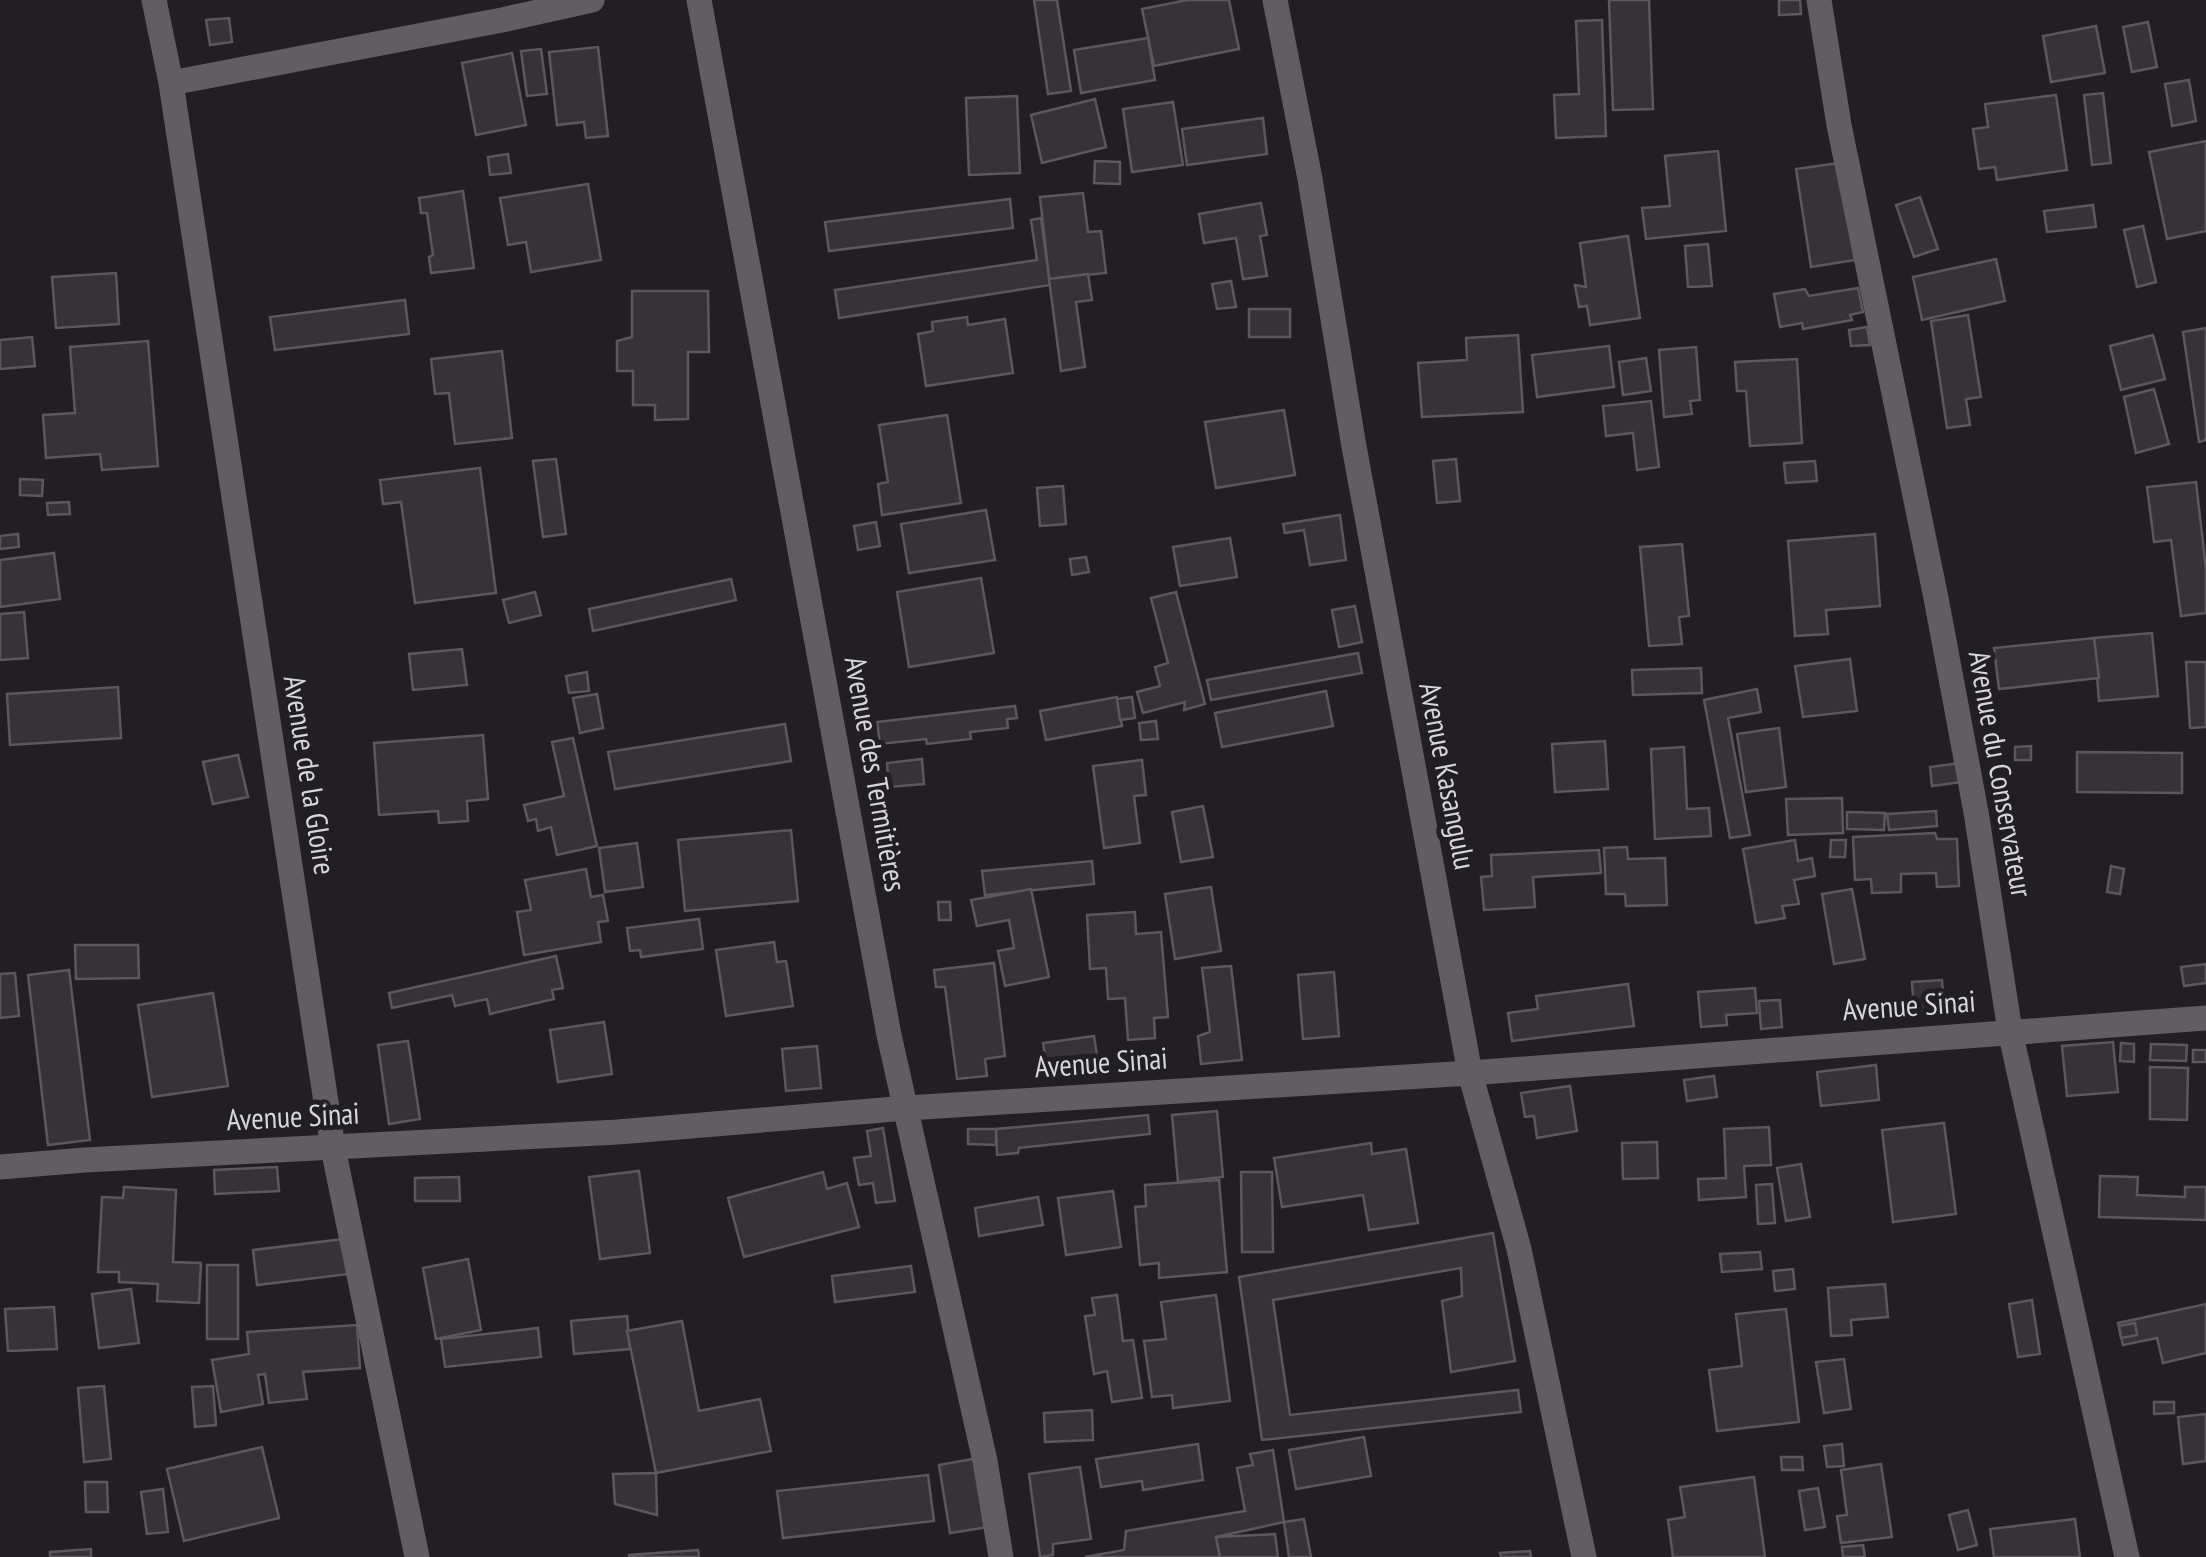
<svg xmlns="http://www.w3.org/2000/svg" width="2206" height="1557" viewBox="0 0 2206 1557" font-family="'PT Sans Narrow',sans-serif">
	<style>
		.building { fill: #363338; stroke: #5a575d; stroke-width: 2.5 }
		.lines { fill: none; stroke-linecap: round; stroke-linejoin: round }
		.minor { stroke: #605d63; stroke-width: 25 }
		.labels { text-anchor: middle; stroke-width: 10; stroke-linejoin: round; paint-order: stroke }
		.street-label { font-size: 30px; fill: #d7d6d9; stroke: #221f24 }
	</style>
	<rect width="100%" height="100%" fill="#221f24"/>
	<g class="building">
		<polygon points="1034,0 1057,0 1071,91 1048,94"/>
		<polygon points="1187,0 1229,0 1239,49 1154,66 1142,9"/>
		<polygon points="1609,0 1649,0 1653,109 1613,110"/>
		<polygon points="1779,0 1800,0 1801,14 1779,15"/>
		<polygon points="229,18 232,42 210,45 206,20"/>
		<polygon points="1602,20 1606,136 1556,138 1554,95 1579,94 1576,21"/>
		<polygon points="2148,22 2157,67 2132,72 2123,27"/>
		<polygon points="2096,26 2105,73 2051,82 2043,36"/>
		<polygon points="1148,38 1155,80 1081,93 1074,50"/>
		<polygon points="598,47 608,136 586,138 584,122 557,125 549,52"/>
		<polygon points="541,49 547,94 527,96 521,51"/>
		<polygon points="512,53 526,125 476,135 462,63"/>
		<polygon points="2189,80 2196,121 2172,126 2165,84"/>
		<polygon points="2103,93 2111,163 2092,165 2084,95"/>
		<polygon points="2056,95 2067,170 1997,180 1995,167 1979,169 1973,129 1988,127 1985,104"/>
		<polygon points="1017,96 1020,173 969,175 966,98"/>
		<polygon points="1095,99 1106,147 1042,163 1031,115"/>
		<polygon points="1173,102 1183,165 1132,172 1123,109"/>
		<polygon points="1263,118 1267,154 1187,165 1182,129"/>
		<polygon points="2206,141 2206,231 2167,239 2149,152"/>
		<polygon points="1718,151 1726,231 1646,239 1642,208 1670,206 1665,156"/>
		<polygon points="508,154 511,173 490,175 488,157"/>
		<polygon points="1095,161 1120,162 1120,184 1094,183"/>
		<polygon points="1839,163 1855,260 1811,267 1796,169"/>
		<polygon points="588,184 601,260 531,272 526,242 508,245 500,198"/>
		<polygon points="463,191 474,268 431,273 429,257 433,255 427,213 421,213 419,198"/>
		<polygon points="1083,193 1088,232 1101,231 1106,273 1049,279 1040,197"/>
		<polygon points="1920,197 1938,249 1914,257 1896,205"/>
		<polygon points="1010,199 1013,228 829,251 825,222"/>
		<polygon points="1261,203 1267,235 1260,236 1267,276 1243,279 1236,238 1204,243 1199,214"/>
		<polygon points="2093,205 2096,227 2047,232 2044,211"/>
		<polygon points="1041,218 1050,285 839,318 835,290 1037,260 1031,220"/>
		<polygon points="2143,226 2156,282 2137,287 2124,230"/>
		<polygon points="1628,236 1640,318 1590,325 1587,306 1579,307 1575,285 1586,287 1580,243"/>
		<polygon points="1708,244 1712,286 1688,287 1685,246"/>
		<polygon points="1996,259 2005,301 1922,320 1913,277"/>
		<polygon points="116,273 119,324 56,328 52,277"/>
		<polygon points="1088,274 1092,300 1076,302 1085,367 1061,371 1049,279"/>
		<polygon points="1231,281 1236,307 1217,309 1212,284"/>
		<polygon points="1858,288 1863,312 1850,315 1852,320 1803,329 1802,323 1780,327 1774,294 1805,289 1809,296"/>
		<polygon points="632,291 708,291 709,352 688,352 688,419 655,420 655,405 633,405 633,371 617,371 617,341 632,337"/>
		<polygon points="405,300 409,334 275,350 270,317"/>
		<rect x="1249" y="309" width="41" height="28"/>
		<polygon points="1968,315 1981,397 1966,399 1970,425 1947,428 1931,321"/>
		<polygon points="967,317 968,325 1005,319 1013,373 926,386 918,334 933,331 932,322"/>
		<polygon points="1867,327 1870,345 1851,346 1849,330"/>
		<polygon points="2206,328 2206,440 2199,442 2183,332"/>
		<polygon points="1518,335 1523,412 1422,417 1418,363 1467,360 1466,338"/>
		<polygon points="2153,335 2165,379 2121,390 2110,346"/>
		<polygon points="32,337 35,366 0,369 0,340"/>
		<polygon points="148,341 158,466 102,470 100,454 46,458 43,415 75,413 70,347"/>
		<polygon points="1609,346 1614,387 1537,397 1532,355"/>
		<polygon points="1696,347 1700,400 1690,401 1692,414 1664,417 1659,350"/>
		<polygon points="502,351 512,438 455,444 449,393 435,394 431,359"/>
		<polygon points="1646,358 1651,391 1623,395 1619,362"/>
		<polygon points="1797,359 1802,443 1750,446 1746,391 1737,391 1735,362"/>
		<polygon points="2154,389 2169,444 2136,453 2124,397"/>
		<polygon points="1651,401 1659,467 1637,470 1633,433 1606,436 1603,406"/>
		<polygon points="1284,410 1295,475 1216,488 1205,422"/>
		<polygon points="947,415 961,503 882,515 878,484 888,482 879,425"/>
		<polygon points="556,459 566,534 543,537 533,461"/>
		<polygon points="1456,459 1460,501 1437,503 1433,461"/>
		<polygon points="1815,461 1817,481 1786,483 1784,463"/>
		<polygon points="480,468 496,593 415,603 401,502 383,504 380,480"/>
		<polygon points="20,479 43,480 42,496 20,495"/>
		<polygon points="2196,482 2206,569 2206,613 2181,616 2171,540 2154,542 2147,487"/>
		<polygon points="1063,486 1066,524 1040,526 1037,488"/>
		<polygon points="69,502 70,514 48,515 47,503"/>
		<polygon points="986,510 995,560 909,573 901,524"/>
		<polygon points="1340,515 1346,560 1310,565 1304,530 1285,533 1283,524"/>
		<polygon points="876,522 880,546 858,550 854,526"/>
		<polygon points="18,534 19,547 0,549 0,536"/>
		<polygon points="1875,534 1880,606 1826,610 1828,634 1795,636 1788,541"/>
		<polygon points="1230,538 1237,577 1180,586 1173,547"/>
		<polygon points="1682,544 1689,616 1679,617 1682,644 1649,646 1640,547"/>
		<polygon points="54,553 60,599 0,607 0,560"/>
		<polygon points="1086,557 1089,572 1072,575 1070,559"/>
		<polygon points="981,578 994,653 909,667 897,592"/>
		<polygon points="731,579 736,600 593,631 589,609"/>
		<polygon points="535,592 541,615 509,623 503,600"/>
		<polygon points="1176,592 1205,704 1184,710 1185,702 1143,713 1137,692 1160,686 1155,667 1168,663 1151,598"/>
		<polygon points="1355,606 1362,642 1339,647 1332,610"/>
		<polygon points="24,612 28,658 0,660 0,614"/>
		<polygon points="2152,633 2158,696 2099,701 2094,638"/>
		<polygon points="2094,638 2099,678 1999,689 1994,648"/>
		<polygon points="462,649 467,685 413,690 409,654"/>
		<polygon points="1358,653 1362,673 1211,700 1207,680"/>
		<polygon points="1850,659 1857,711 1803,717 1795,666"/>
		<polygon points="2186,662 2206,662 2206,727 2190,728"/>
		<polygon points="1701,668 1702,693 1633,695 1632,670"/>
		<polygon points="587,672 589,691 569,693 566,676"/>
		<polygon points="118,687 121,738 10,745 7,694"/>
		<polygon points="1757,689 1761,712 1728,718 1750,835 1730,838 1704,700"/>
		<polygon points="1326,691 1333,726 1222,747 1215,713"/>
		<polygon points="597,694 603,728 580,733 573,698"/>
		<polygon points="1117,697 1122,726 1046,740 1040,711"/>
		<polygon points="1132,697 1135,718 1120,720 1117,699"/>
		<polygon points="1015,706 1017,718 1007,719 1008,728 970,732 971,739 927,744 926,739 880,744 877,722"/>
		<polygon points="1156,721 1158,739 1141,740 1139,723"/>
		<polygon points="785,724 791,761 615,789 608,752"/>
		<polygon points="1779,728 1786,787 1746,792 1737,734"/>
		<polygon points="483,735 488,799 467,801 468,821 439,823 438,811 379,815 374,743"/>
		<polygon points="573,738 597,846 557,855 551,827 538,831 536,819 528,821 524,805 564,796 552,742"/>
		<polygon points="1605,741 1608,789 1555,792 1552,744"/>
		<polygon points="2031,746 2031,760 2015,760 2015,747"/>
		<polygon points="1684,747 1687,809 1709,808 1711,836 1655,839 1651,749"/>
		<polygon points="2077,752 2182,753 2182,793 2077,792"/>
		<polygon points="238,755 248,797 213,804 203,762"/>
		<polygon points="922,759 924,784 889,787 887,763"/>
		<polygon points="1142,760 1146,795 1134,796 1140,843 1104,848 1093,766"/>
		<polygon points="1960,763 1962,782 1932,786 1930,767"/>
		<polygon points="1842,798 1843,833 1788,835 1786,799"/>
		<polygon points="1203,806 1213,857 1181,862 1172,812"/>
		<polygon points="1936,811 1937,826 1889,830 1887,814"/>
		<polygon points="1847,812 1885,813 1884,830 1847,829"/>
		<polygon points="791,830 798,901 685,911 678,840"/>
		<polygon points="1935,833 1937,839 1957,839 1959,886 1937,887 1936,873 1901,874 1901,892 1872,893 1871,879 1855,880 1853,837"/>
		<polygon points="1795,840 1798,861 1812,858 1815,876 1794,880 1799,904 1782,906 1785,918 1756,923 1743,849"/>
		<polygon points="1831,840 1846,840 1845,857 1830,857"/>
		<polygon points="637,843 643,887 605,892 599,848"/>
		<polygon points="1627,847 1628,859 1665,858 1667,905 1626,906 1625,894 1606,894 1604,848"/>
		<polygon points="1599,850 1601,873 1533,877 1535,907 1484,910 1481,877 1492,876 1491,855"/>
		<polygon points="1092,861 1094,884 985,895 982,871"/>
		<polygon points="2111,866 2124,869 2120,894 2107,892"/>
		<polygon points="586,869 591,897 603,895 608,921 598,922 601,942 524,955 517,912 531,910 525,880"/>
		<polygon points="1211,887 1221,951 1175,959 1165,894"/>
		<polygon points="1031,889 1049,977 1005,986 998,951 1014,948 1009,920 977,926 971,900"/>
		<polygon points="1852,889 1865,959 1834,964 1822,894"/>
		<polygon points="938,902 950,902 951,920 939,920"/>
		<polygon points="1135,912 1136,934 1161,932 1168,1017 1154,1018 1155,1038 1128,1040 1125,998 1108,999 1106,968 1090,969 1087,915"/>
		<polygon points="699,919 703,949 641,957 640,950 630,951 627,928"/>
		<polygon points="774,942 777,962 786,961 793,1006 726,1016 716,950"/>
		<polygon points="75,945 138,945 139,978 76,979"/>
		<polygon points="556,956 563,988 552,990 554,999 490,1014 487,999 455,1006 452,995 392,1008 389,993"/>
		<polygon points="994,963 1005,1056 985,1059 987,1076 957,1079 945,987 936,987 934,970"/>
		<polygon points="2206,964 2206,983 2184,986 2181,967"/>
		<polygon points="1231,966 1242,1060 1201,1064 1198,1036 1210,1032 1202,968"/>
		<polygon points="69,970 90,1140 48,1145 28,975"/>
		<polygon points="1334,972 1339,1036 1303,1039 1298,975"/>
		<polygon points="15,973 19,1016 0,1018 0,974"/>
		<polygon points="1942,980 1944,1011 1914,1012 1912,982"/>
		<polygon points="1628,984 1634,1026 1512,1041 1508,1013 1538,1009 1536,996"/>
		<polygon points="1755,988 1757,1013 1726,1015 1727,1025 1701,1027 1698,992"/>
		<polygon points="213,993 228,1086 152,1097 138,1005"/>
		<polygon points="1780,1000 1782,1027 1761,1029 1759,1001"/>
		<polygon points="604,1022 612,1074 558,1082 550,1030"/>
		<polygon points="1094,1036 1098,1062 1047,1069 1043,1043"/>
		<polygon points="408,1041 420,1119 389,1124 378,1045"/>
		<polygon points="2113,1042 2118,1092 2067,1096 2062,1046"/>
		<polygon points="2121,1043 2134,1044 2134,1062 2120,1061"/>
		<polygon points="2151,1044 2187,1045 2186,1061 2150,1060"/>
		<polygon points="817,1046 821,1088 786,1091 782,1049"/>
		<rect x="2193" y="1050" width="13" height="12"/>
		<polygon points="1876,1065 1879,1100 1821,1106 1817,1072"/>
		<polygon points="2150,1067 2188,1068 2187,1120 2150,1119"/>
		<polygon points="1714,1076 1717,1097 1687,1101 1684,1080"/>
		<polygon points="1570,1086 1577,1131 1537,1138 1534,1116 1525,1117 1521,1093"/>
		<polygon points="1217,1111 1223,1177 1178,1182 1172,1115"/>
		<polygon points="1148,1115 1150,1134 1019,1148 1018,1153 997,1155 996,1129"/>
		<polygon points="1944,1123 1956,1214 1893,1222 1882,1130"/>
		<polygon points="1769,1127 1771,1165 1744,1166 1746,1197 1699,1200 1698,1179 1726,1178 1724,1129"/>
		<polygon points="883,1128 895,1201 876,1203 873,1183 859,1185 854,1158 871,1156 867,1131"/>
		<polygon points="968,1129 996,1129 996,1145 968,1144"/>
		<polygon points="1657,1142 1658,1178 1623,1179 1622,1143"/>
		<polygon points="1371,1143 1372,1154 1406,1149 1418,1223 1369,1230 1363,1195 1282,1207 1274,1158"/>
		<polygon points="1801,1164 1810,1217 1786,1221 1777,1168"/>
		<polygon points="277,1167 279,1191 215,1194 214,1170"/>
		<polygon points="639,1171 650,1253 600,1259 589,1177"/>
		<polygon points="823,1172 827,1189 847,1183 859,1227 744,1257 728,1198"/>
		<polygon points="1241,1172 1272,1172 1273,1252 1242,1252"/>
		<polygon points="2100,1176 2138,1177 2137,1195 2185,1197 2185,1187 2206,1187 2206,1220 2099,1217"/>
		<polygon points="459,1177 460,1201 415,1201 415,1178"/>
		<polygon points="1219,1180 1227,1272 1159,1278 1159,1263 1140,1265 1135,1207 1146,1206 1145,1185"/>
		<polygon points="1772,1184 1775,1223 1758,1224 1756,1185"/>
		<polygon points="124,1187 176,1190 173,1262 201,1263 199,1303 157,1301 158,1284 119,1282 119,1272 98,1272 102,1197 123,1198"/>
		<polygon points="1113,1191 1121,1247 1066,1255 1058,1198"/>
		<polygon points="1038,1197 1043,1225 979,1236 975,1208"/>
		<polygon points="1493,1233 1515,1361 1451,1372 1442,1301 1462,1296 1461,1268 1273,1300 1290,1415 1518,1390 1521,1412 1262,1440 1239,1277"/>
		<polygon points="344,1239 349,1274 257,1285 253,1250"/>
		<polygon points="1760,1252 1762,1269 1722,1272 1720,1254"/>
		<polygon points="468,1259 481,1330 436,1339 423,1268"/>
		<rect x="207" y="1265" width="31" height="74"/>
		<polygon points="911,1266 915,1292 835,1302 832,1276"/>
		<polygon points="1793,1269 1795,1289 1775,1291 1773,1271"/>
		<polygon points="1885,1284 1888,1317 1851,1320 1852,1335 1831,1336 1828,1288"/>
		<polygon points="131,1289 139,1343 99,1348 92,1294"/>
		<polygon points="1117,1295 1123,1341 1133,1340 1142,1398 1112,1402 1107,1371 1094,1374 1085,1316 1095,1315 1092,1298"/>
		<polygon points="1216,1295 1230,1401 1173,1408 1172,1395 1152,1397 1144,1341 1166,1339 1161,1302"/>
		<polygon points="2032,1300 2040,1354 2018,1357 2009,1304"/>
		<polygon points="2206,1304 2206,1353 2163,1363 2157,1338 2123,1345 2118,1323"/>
		<polygon points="54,1307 57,1349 8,1351 5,1309"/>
		<polygon points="1786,1309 1799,1422 1717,1431 1709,1370 1742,1366 1736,1314"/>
		<polygon points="627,1316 630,1349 574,1354 571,1321"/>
		<polygon points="682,1321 699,1411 760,1399 771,1451 656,1473 627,1331"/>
		<polygon points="2135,1323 2137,1335 2121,1338 2119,1326"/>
		<polygon points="357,1325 360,1368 303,1372 307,1399 269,1403 265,1374 258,1375 263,1404 221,1412 212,1360 249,1354 247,1332"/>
		<polygon points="538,1328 541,1357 445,1367 441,1339"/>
		<polygon points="1844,1359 1851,1409 1824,1413 1816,1362"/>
		<polygon points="104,1386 111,1459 84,1462 78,1388"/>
		<polygon points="213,1386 216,1425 195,1427 192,1387"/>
		<polygon points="2154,1402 2174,1402 2174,1413 2154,1414"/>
		<polygon points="1092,1410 1093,1440 1045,1442 1044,1413"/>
		<polygon points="2206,1414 2206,1461 2183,1464 2178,1417"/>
		<polygon points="1364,1437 1371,1476 1296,1489 1289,1450"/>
		<polygon points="1198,1444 1203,1480 1143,1490 1142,1481 1101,1487 1096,1459"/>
		<polygon points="1842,1444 1844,1466 1827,1467 1824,1446"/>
		<polygon points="262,1447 279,1518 184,1541 167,1469"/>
		<polygon points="1273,1450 1284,1522 1216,1537 1220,1557 1085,1557 1124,1550 1126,1531 1245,1511 1237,1468 1253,1465 1250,1454"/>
		<polygon points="1781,1457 1802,1457 1803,1470 1782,1470"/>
		<polygon points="978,1458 989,1527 950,1533 939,1465"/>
		<polygon points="1881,1464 1892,1537 1841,1543 1837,1516 1847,1515 1841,1470"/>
		<polygon points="1080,1467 1091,1539 1053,1544 1053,1555 1040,1557 1029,1474"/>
		<polygon points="656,1473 657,1515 615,1504 613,1474"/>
		<polygon points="928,1475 934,1521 783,1538 777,1491"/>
		<polygon points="1754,1477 1765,1557 1673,1557 1668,1520 1685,1517 1680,1487"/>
		<polygon points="85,1482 107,1482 108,1512 86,1512"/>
		<polygon points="1818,1488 1825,1527 1805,1530 1799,1491"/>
		<polygon points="163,1489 168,1532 147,1534 141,1492"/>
		<polygon points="1968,1510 1977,1545 1958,1550 1949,1515"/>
		<polygon points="1304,1519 1311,1557 1289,1557 1284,1522"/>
		<polygon points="2075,1519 2080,1557 1994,1557 1990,1529"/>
		<polygon points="1275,1534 1278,1557 1220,1557 1216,1537"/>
		<polygon points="1863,1545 1865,1557 1843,1557 1842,1547"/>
		<polygon points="91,1549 91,1557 50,1557 50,1552"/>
		<polygon points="698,1550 699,1557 629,1557 629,1555"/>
		<polygon points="1530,1551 1531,1557 1501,1557 1500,1553"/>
	</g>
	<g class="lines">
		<g class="minor">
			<polyline points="154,0 171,83 333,1148 417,1557"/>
			<polyline points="699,0 889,1035 985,1461 1001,1557"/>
			<polyline points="1275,0 1310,179 1353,441 1470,1073 1519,1249 1584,1557"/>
			<polyline points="1819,0 1839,125 1936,598 1976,812 2010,1031 2127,1557"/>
			<polyline points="171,83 502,20 592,0"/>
			<polyline points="0,1167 85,1160 618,1132 907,1108 1470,1073 2206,1018"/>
		</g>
	</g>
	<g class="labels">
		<g class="street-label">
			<text transform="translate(875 774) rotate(80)" y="10">Avenue des Termitières</text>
			<text transform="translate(2000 774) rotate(80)" y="10">Avenue du Conservateur</text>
			<text transform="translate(309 775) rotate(81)" y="10">Avenue de la Gloire</text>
			<text transform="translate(1447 776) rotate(79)" y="10">Avenue Kasangulu</text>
			<text transform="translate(1909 1006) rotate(-4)" y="10">Avenue Sinai</text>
			<text transform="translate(1101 1063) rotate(-4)" y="10">Avenue Sinai</text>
			<text transform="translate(293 1117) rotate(-3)" y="10">Avenue Sinai</text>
		</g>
	</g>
</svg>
